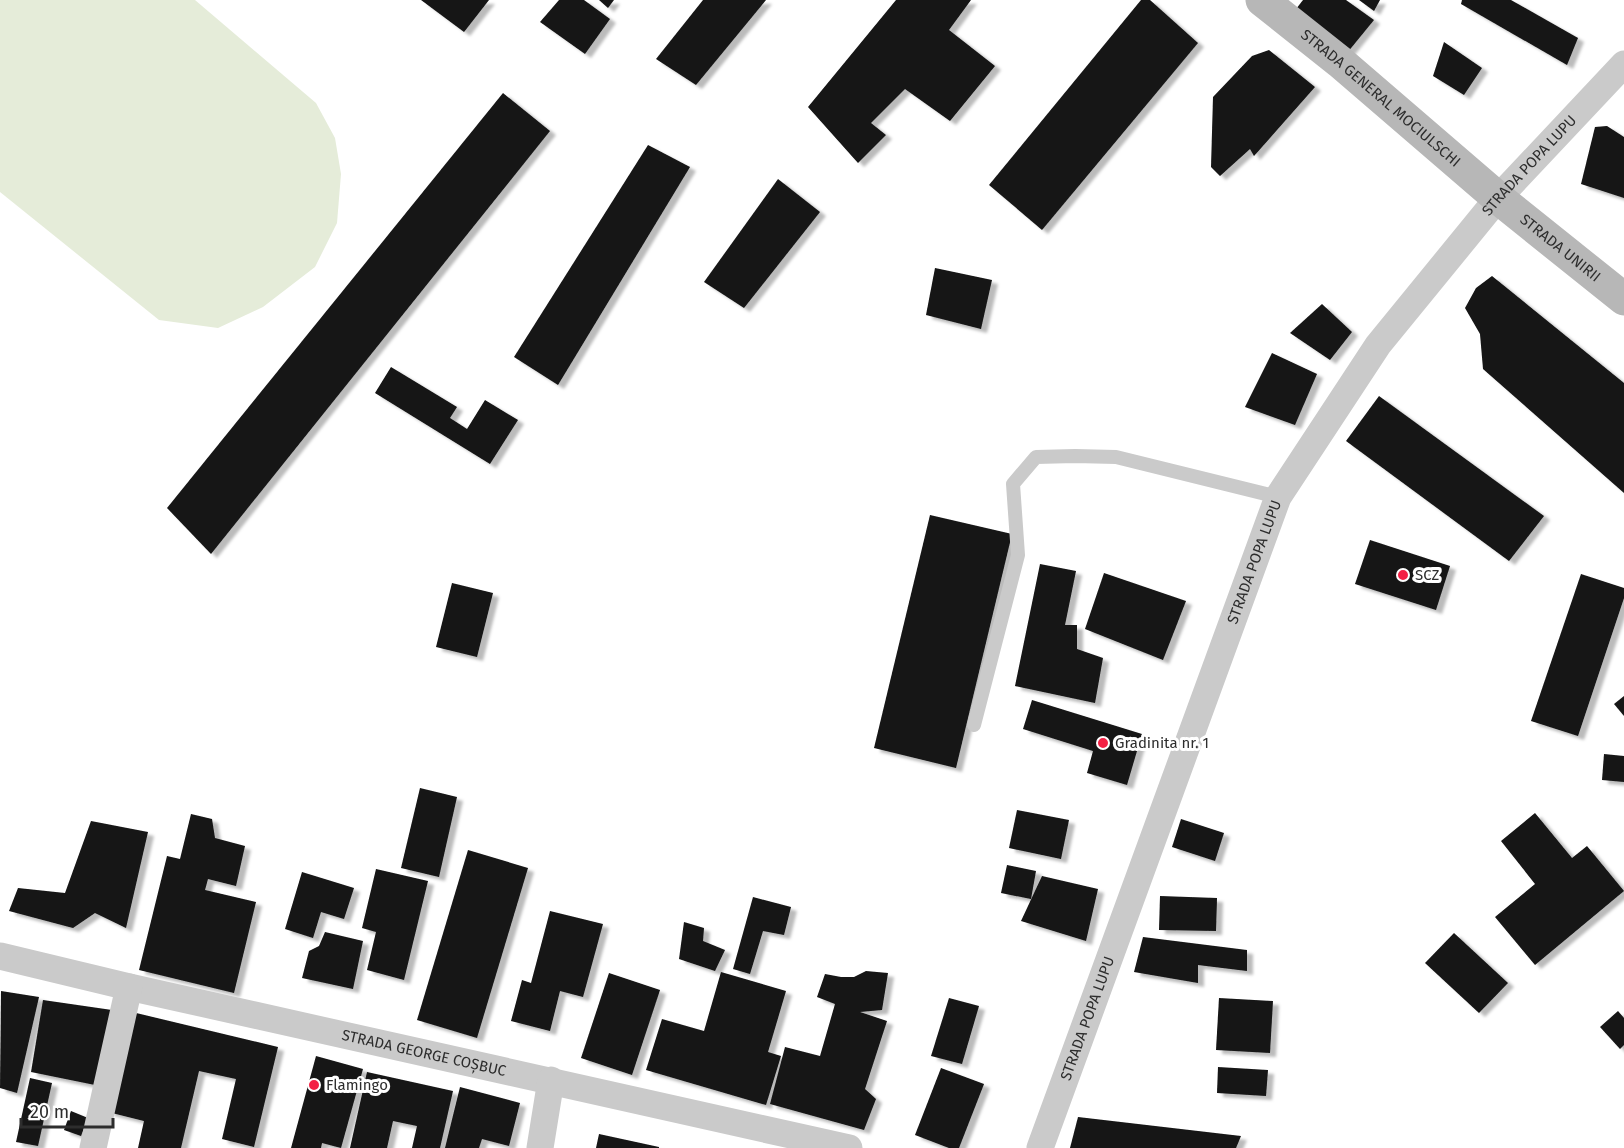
<svg xmlns="http://www.w3.org/2000/svg" width="1624" height="1148" viewBox="0 0 1624 1148" font-family="'Fira Sans',sans-serif">
	<style>
		.green { fill: #e5ecd9 }
		.building { fill: #141414; filter: url(#shadow) }
		.lines { fill: none; stroke-linecap: round; stroke-linejoin: round }
		.lane { stroke: #cacaca; stroke-width: 14 }
		.street { stroke: #cacaca; stroke-width: 27 }
		.secondary { stroke: #b7b7b7; stroke-width: 33 }
		.poi-dot { fill: #f32044; stroke: #fff; stroke-width: 2 }
		.labels { text-anchor: middle; stroke-width: 6; stroke-linejoin: round; paint-order: stroke }
		.street-label { font-size: 15px; fill: #2d2d2d; stroke: #fff }
		.poi-label { font-size: 15px; fill: #2d2d2d; stroke: #fff; text-anchor: start }
	</style>
	<defs>
		<filter id="shadow"><feDropShadow dx="6" dy="4" stdDeviation="1.5" flood-color="#0004"/></filter>
	</defs>
	<rect width="100%" height="100%" fill="#fff"/>
	<polygon class="green" points="0,0 195,0 316,103 335,138 341,174 337,223 315,267 263,307 218,328 159,320 0,192"/>
	<g class="building">
		<polygon points="421,0 489,0 464,32"/>
		<polygon points="559,0 584,0 610,19 585,54 540,22"/>
		<polygon points="599,0 614,0 608,8"/>
		<polygon points="703,0 766,0 696,85 656,59"/>
		<polygon points="896,0 971,0 949,30 995,66 950,121 905,89 871,123 886,135 858,163 808,107"/>
		<polygon points="1141,0 1150,0 1198,43 1042,230 989,185"/>
		<polygon points="1303,0 1346,0 1374,20 1347,53 1296,9"/>
		<polygon points="1359,0 1380,0 1374,11"/>
		<polygon points="1462,0 1511,0 1578,38 1567,65 1461,4"/>
		<polygon points="1444,42 1482,68 1464,95 1433,76"/>
		<polygon points="1269,50 1315,87 1254,156 1250,149 1220,176 1211,167 1213,97 1252,56"/>
		<polygon points="503,93 550,131 211,554 167,508"/>
		<polygon points="1607,126 1624,137 1624,198 1581,184 1595,127"/>
		<polygon points="648,145 690,167 558,385 514,357"/>
		<polygon points="778,179 820,212 744,308 704,282"/>
		<polygon points="935,268 992,280 981,329 926,315"/>
		<polygon points="1492,276 1624,383 1624,493 1483,369 1480,334 1465,308 1476,288"/>
		<polygon points="1322,304 1352,332 1330,360 1290,333"/>
		<polygon points="1272,353 1317,374 1295,425 1245,407"/>
		<polygon points="391,367 457,407 450,418 467,429 485,400 518,420 490,464 375,393"/>
		<polygon points="1379,396 1544,516 1509,561 1346,441"/>
		<polygon points="930,515 1012,534 956,768 874,748"/>
		<polygon points="1370,540 1450,566 1436,610 1355,584"/>
		<polygon points="1040,564 1076,571 1065,625 1077,625 1077,649 1103,658 1095,703 1015,686"/>
		<polygon points="1104,573 1186,601 1163,660 1085,629"/>
		<polygon points="1581,574 1624,588 1624,598 1578,736 1531,721"/>
		<polygon points="452,583 493,593 477,657 436,647"/>
		<polygon points="1624,696 1624,716 1614,704"/>
		<polygon points="1032,700 1142,734 1127,785 1087,773 1093,751 1023,729"/>
		<polygon points="1604,754 1624,756 1624,782 1602,780"/>
		<polygon points="420,788 457,797 439,877 401,868"/>
		<polygon points="1017,810 1069,820 1061,859 1009,848"/>
		<polygon points="1535,813 1572,858 1587,846 1624,891 1535,965 1495,917 1535,884 1501,841"/>
		<polygon points="191,814 212,819 215,838 245,846 236,886 208,879 205,890 256,902 234,993 139,970 167,856 180,859"/>
		<polygon points="1181,819 1224,833 1215,861 1172,847"/>
		<polygon points="91,821 148,832 126,928 95,913 73,928 9,911 18,888 65,893"/>
		<polygon points="468,850 528,868 477,1038 417,1020"/>
		<polygon points="1007,865 1036,871 1031,899 1001,893"/>
		<polygon points="376,869 428,881 404,980 367,970 376,932 362,928"/>
		<polygon points="302,872 354,888 344,919 321,912 313,938 285,929"/>
		<polygon points="1042,876 1098,889 1086,941 1021,921"/>
		<polygon points="1160,896 1217,898 1216,931 1159,930"/>
		<polygon points="753,897 791,907 784,935 763,931 750,974 733,969"/>
		<polygon points="550,911 603,924 583,997 560,991 550,1031 511,1021 522,980 531,983"/>
		<polygon points="684,922 704,928 703,941 725,950 715,971 679,959"/>
		<polygon points="325,932 363,941 353,989 302,978 309,951 319,946"/>
		<polygon points="1454,933 1508,983 1479,1013 1425,963"/>
		<polygon points="1143,937 1247,950 1247,971 1198,965 1198,983 1134,972"/>
		<polygon points="866,971 888,973 882,1010 860,1012 887,1021 865,1089 876,1099 864,1130 770,1104 785,1047 820,1056 835,1004 817,997 825,974 841,977 854,977"/>
		<polygon points="721,972 786,991 768,1052 781,1056 766,1105 646,1070 662,1019 704,1031"/>
		<polygon points="609,973 660,990 632,1075 581,1058"/>
		<polygon points="1,991 39,997 17,1093 0,1088"/>
		<polygon points="949,998 979,1006 962,1064 931,1056"/>
		<polygon points="1219,998 1273,1001 1270,1053 1216,1050"/>
		<polygon points="43,1000 112,1010 100,1086 31,1072"/>
		<polygon points="1618,1011 1624,1018 1624,1045 1620,1049 1600,1027"/>
		<polygon points="132,1012 278,1047 254,1147 222,1139 236,1079 199,1071 181,1148 138,1148 144,1121 108,1112"/>
		<polygon points="316,1056 363,1069 341,1148 322,1143 321,1148 291,1148"/>
		<polygon points="1218,1067 1268,1070 1266,1096 1217,1093"/>
		<polygon points="941,1068 984,1084 959,1148 949,1148 915,1135"/>
		<polygon points="367,1072 453,1091 440,1148 412,1148 417,1126 393,1121 387,1148 350,1148"/>
		<polygon points="30,1078 52,1083 38,1146 16,1142"/>
		<polygon points="460,1087 520,1103 509,1146 482,1139 479,1148 445,1148"/>
		<polygon points="71,1111 88,1118 81,1136 64,1130"/>
		<polygon points="1078,1117 1241,1136 1236,1148 1070,1148"/>
		<polygon points="599,1134 659,1147 659,1148 596,1148"/>
	</g>
	<g class="lines">
		<polyline class="lane" points="974,725 1018,555 1013,484 1036,457 1075,456 1116,457 1278,497"/>
		<g class="street">
			<path id="s1" d="M0 956 129 987 849 1148"/>
			<polyline points="93,1148 129,987"/>
			<polyline points="540,1148 551,1080"/>
			<path id="s2" d="M1040 1148 1278 497 1378 345 1498 198 1624 64"/>
		</g>
		<path class="secondary" id="s3" d="M1262 0 1340 62 1498 198 1624 299"/>
	</g>
	<g class="poi-dot">
		<circle cx="1403" cy="575" r="6"/>
		<circle cx="1103" cy="743" r="6"/>
		<circle cx="314" cy="1085" r="6"/>
	</g>
	<g class="labels">
		<g class="street-label">
			<text dy="5" stroke="none"><textPath href="#s3" startOffset="154">STRADA GENERAL MOCIULSCHI</textPath></text>
			<text dy="5" stroke="none"><textPath href="#s2" startOffset="1110">STRADA POPA LUPU</textPath></text>
			<text dy="5" stroke="none"><textPath href="#s3" startOffset="388">STRADA UNIRII</textPath></text>
			<text dy="5" stroke="none"><textPath href="#s2" startOffset="624">STRADA POPA LUPU</textPath></text>
			<text dy="5" stroke="none"><textPath href="#s2" startOffset="138">STRADA POPA LUPU</textPath></text>
			<text dy="5" stroke="none"><textPath href="#s1" startOffset="435">STRADA GEORGE COȘBUC</textPath></text>
		</g>
		<g class="poi-label">
			<text x="1415" y="580">SCZ</text>
			<text x="1115" y="748">Gradinita nr. 1</text>
			<text x="326" y="1090">Flamingo</text>
		</g>
	</g>
	<path d="M21 1118v9h92v-9" fill="none" stroke="#2d2d2d" stroke-width="3"/>
	<text x="30" y="1118" font-size="18" fill="#2d2d2d" stroke="#ffffff" stroke-width="4.5" paint-order="stroke">20 m</text>
</svg>
